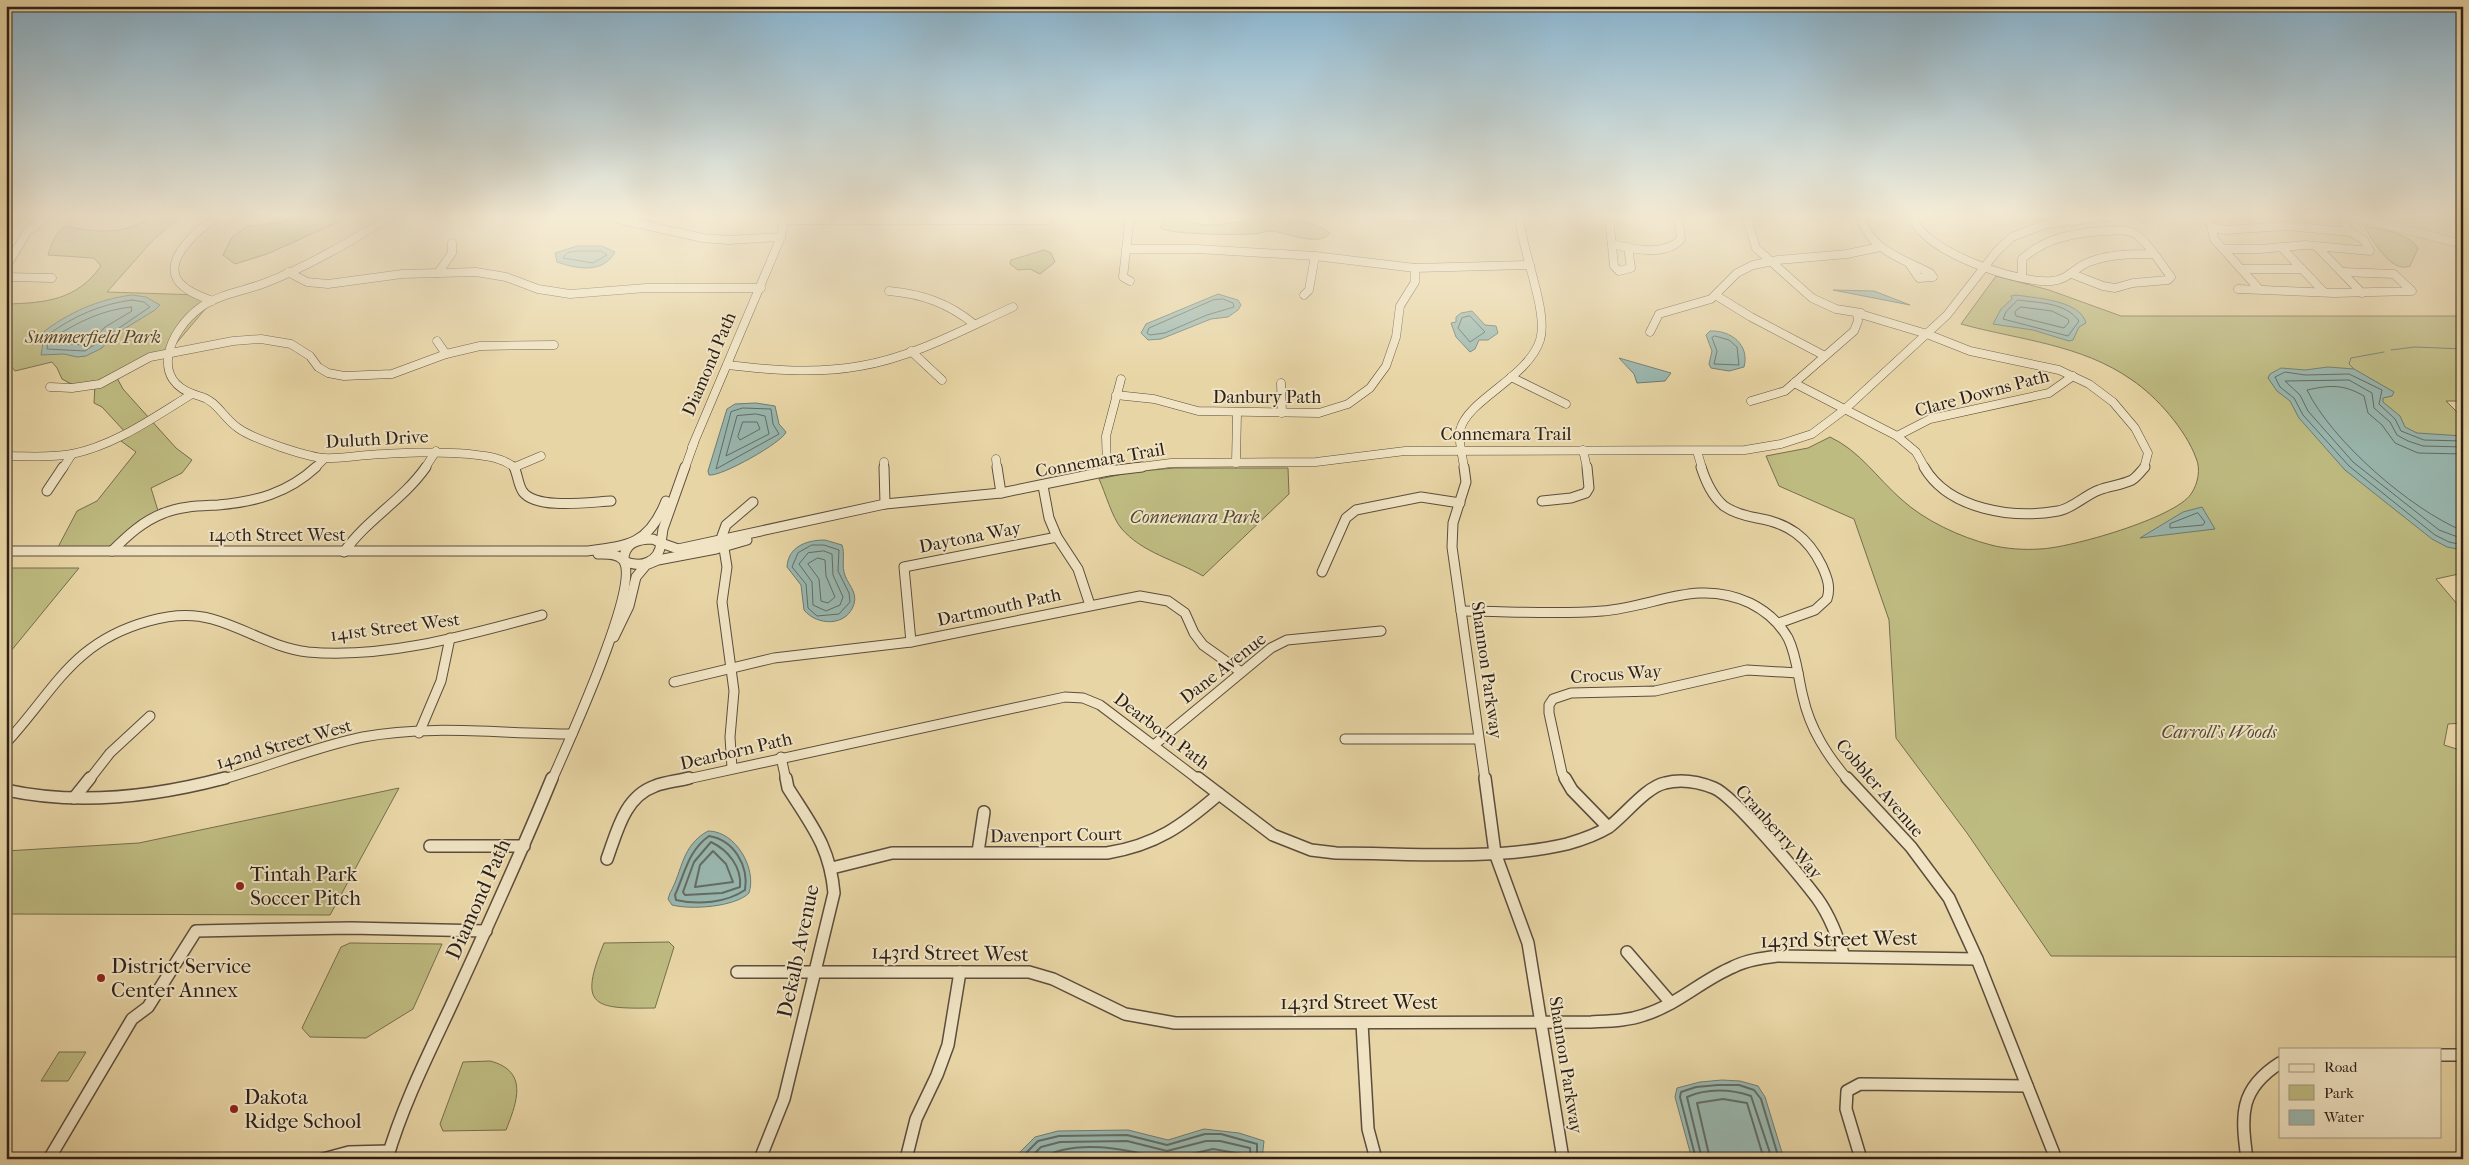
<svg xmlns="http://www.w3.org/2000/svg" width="2469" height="1165" viewBox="0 0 2469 1165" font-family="'IM FELL French Canon',serif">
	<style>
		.green { fill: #bebb81; stroke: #766e4e }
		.water { fill: #99b7af; stroke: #6e7b73 }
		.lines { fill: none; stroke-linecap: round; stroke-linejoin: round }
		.shore-far1 { stroke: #636c64; stroke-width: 1 }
		.shore { stroke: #636c64; stroke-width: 2 }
		.stream { stroke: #6e7b73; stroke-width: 1 }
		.minor-far2-casing { stroke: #5c4d3d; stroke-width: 9 }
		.minor-far1-casing { stroke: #5c4d3d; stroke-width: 11 }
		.minor-casing { stroke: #5c4d3d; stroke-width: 14 }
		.minor-far2 { stroke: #f0e4c4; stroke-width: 8 }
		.minor-far1 { stroke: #f0e4c4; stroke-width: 9 }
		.minor { stroke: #f0e4c4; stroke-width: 11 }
		.poi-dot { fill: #8f2418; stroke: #f0e4c4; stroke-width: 2 }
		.labels { text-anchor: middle; stroke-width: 4; stroke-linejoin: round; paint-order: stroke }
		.park-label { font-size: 18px; font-style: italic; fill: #514734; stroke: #f0e4c4 }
		.street-label { font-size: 18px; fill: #2d201a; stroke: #f0e4c4 }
		.near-poi-label { font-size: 21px; fill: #2d201a; stroke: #f0e4c4; text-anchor: start }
		.near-street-label { font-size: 21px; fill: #2d201a; stroke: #f0e4c4 }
	</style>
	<rect width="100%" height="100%" fill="#e8d5a5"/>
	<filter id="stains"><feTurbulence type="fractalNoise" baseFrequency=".004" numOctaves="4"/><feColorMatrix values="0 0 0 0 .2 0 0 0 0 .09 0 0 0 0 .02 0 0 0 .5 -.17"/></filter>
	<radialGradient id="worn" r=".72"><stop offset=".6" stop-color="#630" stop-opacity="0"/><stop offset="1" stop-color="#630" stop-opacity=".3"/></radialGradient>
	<g class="green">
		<path d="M151 216H182L154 239 107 292 200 295 212 301 168 353 150 357 117 378 123 389 176 448 192 460 182 473 151 488 159 514 112 551H56L77 511 97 501 136 452 117 438 126 433 102 407 94 403 95 385 77 387 62 379 57 368 52 362 15 371 8 362 6 304C46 303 77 300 101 266L94 258 48 255C52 243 55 233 66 226 94 233 128 235 151 216Z"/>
		<polygon points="296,216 352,216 267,254 235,264 223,255 232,237 246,227 282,222"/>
		<path d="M1163 216H1180C1198 231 1225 224 1247 220L1252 216C1275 216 1310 219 1330 233 1319 248 1287 232 1271 231 1265 231 1259 234 1252 234 1237 235 1171 235 1161 228Z"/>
		<path d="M2364 226C2382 230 2407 232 2418 248L2410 266C2391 274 2372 239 2364 226Z"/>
		<polygon points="1044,250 1051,253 1055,262 1040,274 1030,269 1018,270 1010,264 1011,260"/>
		<path d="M1996 276 2049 290 2121 316H2463V401H2446L2463 418V573L2436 579 2463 611V723L2448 724 2444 745 2463 751V957L2051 956 1967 833 1896 738 1889 620 1854 519 1779 486 1766 456 1808 448 1830 437C1860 451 1877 478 1901 499 1925 521 1960 537 1991 545 2006 549 2025 550 2040 549 2070 548 2175 518 2191 494 2198 484 2201 469 2196 458 2186 430 2156 396 2132 380 2081 344 2019 340 1961 324Z"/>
		<path d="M1174 468H1288L1289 494 1203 576C1176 560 1142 553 1121 528 1112 517 1105 492 1099 479L1133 472Z"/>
		<polygon points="6,568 79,568 6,657"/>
		<polygon points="399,788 330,915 6,914 6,851 139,843"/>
		<path d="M669 942 674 947 655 1008C593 1009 578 1007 604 943Z"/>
		<polygon points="350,943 442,944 413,1009 366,1038 310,1037 302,1028 341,947"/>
		<polygon points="59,1052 86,1052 68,1081 41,1081"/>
		<path d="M490 1061C529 1071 517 1102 506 1130L443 1131 440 1124 463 1062Z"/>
	</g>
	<g class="water">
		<path d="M577 246H602L615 252C603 274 577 269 557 262L555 253Z"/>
		<polygon points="1833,290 1874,291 1910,305"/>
		<polygon points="1218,294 1238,300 1241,305 1238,310 1228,317 1211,319 1161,339 1148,340 1141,333 1146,324"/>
		<path d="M132 295 146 297 160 305 155 310 111 337 102 348 86 356 77 357 64 354 41 355 44 337 41 334C67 313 99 299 132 295Z"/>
		<path d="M2016 295C2035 298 2080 300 2086 323L2079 327 2073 340 2069 341 2033 330 1993 324 2001 309 2012 299 2011 296Z"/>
		<polygon points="1472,311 1485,325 1496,326 1498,333 1488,340 1479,340 1475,349 1470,352 1456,337 1451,323 1456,322 1456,317 1461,313"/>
		<path d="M1710 331C1731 330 1750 345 1744 367L1729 371 1711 368 1709 364 1712 351 1706 335Z"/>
		<polygon points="1619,358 1671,373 1665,381 1637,383 1634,374"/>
		<polygon points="2328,367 2354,369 2394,392 2392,396 2383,398 2383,402 2400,416 2405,427 2417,433 2463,436 2463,550 2447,547 2432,539 2345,470 2299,418 2290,401 2277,391 2268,378 2270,374 2281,368 2305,370"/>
		<path d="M756 403 775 406 779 424 786 432C783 442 721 477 709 475L708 471 727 409 735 404Z"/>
		<polygon points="2202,507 2215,529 2140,538 2183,512"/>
		<path d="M825 540 842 545C845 554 842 563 844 572 846 583 858 591 854 604 847 627 817 626 804 610L801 585 787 567C788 547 806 540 825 540Z"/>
		<path d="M708 831C736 831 757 869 749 893 735 907 691 910 672 905L668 899 670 893C683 870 681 846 708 831Z"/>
		<polygon points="1722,1080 1740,1081 1758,1086 1765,1097 1784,1159 1692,1159 1675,1097 1677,1088 1700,1082"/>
		<polygon points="1204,1129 1239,1133 1264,1141 1262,1159 1013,1159 1035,1137 1058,1131 1128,1130 1168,1140"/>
	</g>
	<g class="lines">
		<g class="shore-far1">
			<polygon points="577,251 601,251 607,255 593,263 563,258 567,253"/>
			<polygon points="1223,299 1233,303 1234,307 1207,315 1165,333 1150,335 1147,333 1149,328 1213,300"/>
			<path d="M132 300 144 302 150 307 85 351 47 349 49 334C74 316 101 304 132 300Z"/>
			<path d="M2018 300C2039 303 2065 302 2079 321L2068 336 2003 319 2006 312Z"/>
			<path d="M131 307 132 311 105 327 94 339 83 345 55 342 56 336C80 321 103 310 131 307Z"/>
			<polygon points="2021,307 2052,311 2068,319 2069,322 2064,328 2016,316 2015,312"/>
			<polygon points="1470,316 1485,332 1470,342 1458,328 1462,318"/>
			<polygon points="1715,336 1729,340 1737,347 1739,365 1714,364 1717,351 1712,338"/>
			<polygon points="743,408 771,409 773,424 779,434 716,469 731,412"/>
			<polygon points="756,414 765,416 769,434 726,456 737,416"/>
			<polygon points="743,422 757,422 760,429 740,440 738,437"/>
			<polyline points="2463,441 2424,440 2401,431 2395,419 2379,404 2382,390 2349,374 2305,375 2285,372 2275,377 2280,387 2294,398 2303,415 2349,466 2435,535 2449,542 2463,545"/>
			<polyline points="2463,447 2423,446 2408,441 2397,435 2390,422 2374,408 2372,393 2349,380 2285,381 2300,395 2308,411 2353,462 2439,530 2463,539"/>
			<path d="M2463 454 2418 453 2395 443 2382 425 2368 413 2364 396C2343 384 2330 385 2307 390 2332 441 2410 509 2463 531"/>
			<polygon points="2198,513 2205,522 2203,525 2170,528 2170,524"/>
			<polygon points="812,545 824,545 839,550 838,571 849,593 850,602 839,614 817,616 808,608 806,584 792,567 798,553"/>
			<polygon points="824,551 832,554 833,575 843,597 840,605 826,611 813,605 812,582 799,564 808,553"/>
			<polygon points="818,558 825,560 826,576 835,597 828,603 821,601 819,579 808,564"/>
		</g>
		<g class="shore">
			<path d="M709 836C734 840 749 866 745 890 726 903 698 905 676 900L675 895C685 873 688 851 709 836Z"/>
			<path d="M711 842C728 850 742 867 740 887L722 893 685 895 683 892 694 862Z"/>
			<polygon points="713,851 726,864 733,882 695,887 700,865"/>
			<polyline points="1020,1159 1038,1141 1059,1136 1127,1135 1167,1145 1205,1134 1221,1134 1257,1144 1257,1159"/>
			<polyline points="1029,1159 1041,1147 1060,1142 1127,1141 1167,1151 1206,1141 1220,1141 1250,1148 1251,1159"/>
			<path d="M1040 1159C1076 1137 1128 1150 1166 1159"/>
			<polyline points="1169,1159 1213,1149 1242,1154 1243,1159"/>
			<polyline points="1696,1159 1680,1097 1681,1092 1696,1087 1718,1085 1739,1085 1754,1090 1761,1099 1779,1159"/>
			<path d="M1702 1159 1687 1097C1707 1088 1731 1089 1751 1096L1772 1159"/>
			<polyline points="1710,1159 1697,1103 1723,1099 1747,1103 1764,1159"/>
		</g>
		<g class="stream">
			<polyline points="2391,350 2415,347 2463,349"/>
			<polyline points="2354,369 2349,364 2351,358 2384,352"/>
		</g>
		<g class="minor-far2-casing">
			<g id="minor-far2">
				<path d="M391 216C351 241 309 266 265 283 244 291 220 294 201 307 169 330 147 382 199 396 218 401 222 417 238 428 253 439 304 456 323 458 337 459 353 456 368 455 402 453 435 451 469 454 486 456 502 457 515 468"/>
				<polyline points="604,216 703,238 728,240 781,237"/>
				<polyline points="1130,216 1123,277 1130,281"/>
				<polyline points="1381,216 1428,218 1454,216"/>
				<polyline points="1609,216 1614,266 1619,271 1631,268 1628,247"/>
				<polyline points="1746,216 1756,248 1812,298 1836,309 1861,313"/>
				<path d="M1860 216C1870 250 1901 258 1930 273L1933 277 1919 278 1910 265"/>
				<path d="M1912 216C1922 252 2019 284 2052 281 2068 280 2075 267 2089 262 2109 254 2132 254 2153 254"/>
				<polyline points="2204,216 2211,224 2214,239 2259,289"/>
				<polyline points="2352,216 2463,244"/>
				<polyline points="2448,216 2463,221"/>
				<polyline points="784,220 1048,220 1048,216"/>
				<polyline points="2212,228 2225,230 2286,226 2350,232"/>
				<path d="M1612 244C1632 249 1665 257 1681 239L1678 216"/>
				<polyline points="2281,247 2323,291"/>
				<polyline points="2317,247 2362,293"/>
				<polyline points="1126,249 1196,249 1315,256 1415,268 1530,265"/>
				<polyline points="2223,249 2260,249 2305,245 2370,251 2364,240 2347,230 2343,216"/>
				<polyline points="6,267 27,232 48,216"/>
				<polyline points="2241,269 2302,269"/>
				<polyline points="288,272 307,282 328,284 402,274 476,272 506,277 538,289 570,294 646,288 761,288"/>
				<polyline points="438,273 452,253 452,243"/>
				<polyline points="6,277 52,278"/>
				<path d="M2022 277V259C2045 238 2073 233 2104 231 2115 231 2126 228 2137 235 2150 245 2161 264 2171 277L2168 280 2133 283 2115 288 2103 286 2072 274"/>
				<polyline points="2238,289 2334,293 2412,291 2394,274 2343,272"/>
				<path d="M889 291C922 294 948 303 974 324"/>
				<polyline points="1304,295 1309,290 1315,256"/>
				<polyline points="1717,296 1751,317 1825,356"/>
				<path d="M212 301C201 296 187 292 179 282 161 259 202 226 219 216"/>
				<polyline points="1857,313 1927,334 1970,351 2059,370 2089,384 2113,402 2135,428 2148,453 2144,468"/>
				<polyline points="1650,332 1659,314 1711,299 1737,273 1753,265 1778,260 1847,254 1880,247"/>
				<polyline points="437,341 446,354"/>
				<polyline points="911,351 942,380"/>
				<path d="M727 365C771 370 816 374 860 366 914 357 964 329 1013 307"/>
				<polyline points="1511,377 1566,404"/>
				<polyline points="1281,383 1282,413"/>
				<polyline points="1794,383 1897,436 1916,452 1925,468"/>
				<polyline points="50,387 72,388 100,384 150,357 233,341 261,339 291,344 310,356 318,367 328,373 344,376 392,374 446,354 480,346 554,345"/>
				<polyline points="1116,395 1154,399 1198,411 1319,413 1348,404 1370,388 1386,366 1396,337 1400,306 1415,282 1415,268"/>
				<polyline points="1751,401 1785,391 1854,331 1858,321 1857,313"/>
				<polyline points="1897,436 1930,419 2049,393 2073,376"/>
				<polyline points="692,447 781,237 784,216"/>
				<polyline points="1583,450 1587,468"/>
				<polyline points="1697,451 1702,468"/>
				<path d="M6 456C28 456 50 458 72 454 116 445 154 417 192 394"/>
				<polyline points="996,459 997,468"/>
				<polyline points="884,462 884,468"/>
				<polyline points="1236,463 1237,413"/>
				<polyline points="515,467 541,456"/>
				<polyline points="63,468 72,454"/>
				<polyline points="315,468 325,458"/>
				<polyline points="425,468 436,451"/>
				<polyline points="685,468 694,443"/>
				<polyline points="1107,468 1106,436 1121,379"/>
				<polyline points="1132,468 1171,463 1316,462 1405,451 1745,450 1781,444 1812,434 1844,410 1947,315 1997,251 2012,237 2046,224 2117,216"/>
				<path d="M1464 468C1463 457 1458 441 1460 430 1468 399 1528 378 1540 340 1549 312 1521 249 1519 216"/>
			</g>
		</g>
		<g class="minor-far1-casing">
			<g id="minor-far1">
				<path d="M514 467C518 475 518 485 523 492 537 510 590 502 611 501"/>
				<polyline points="685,467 663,529 661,543 678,549 885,504 1001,493 1108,471 1142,467"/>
				<polyline points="884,467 885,504"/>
				<polyline points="997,467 1001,493"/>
				<polyline points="1107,467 1108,471"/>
				<polyline points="1464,467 1466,482 1453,523 1452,547 1485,780"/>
				<path d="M1701 467C1706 482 1712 496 1724 506 1734 513 1746 516 1757 518 1788 523 1808 537 1822 566 1827 577 1831 587 1827 599L1815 610 1779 623"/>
				<path d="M1924 467C1949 510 2013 519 2058 511 2072 509 2085 495 2099 490 2109 486 2122 485 2132 480 2137 477 2141 471 2145 467"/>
				<polyline points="1043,486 1049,518 1057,537 1078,569 1090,605"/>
				<polyline points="47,491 63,467"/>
				<polyline points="1542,501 1571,498 1586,493 1589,488 1587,467"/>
				<path d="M653 539 661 543C659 562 641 569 624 561 623 543 638 539 653 539Z"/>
				<path d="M6 551H587C629 546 649 544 666 501"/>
				<path d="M112 551C128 535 143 521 164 513 181 506 200 506 218 505 255 502 288 493 316 467"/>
				<path d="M344 552C367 519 403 500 426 467"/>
				<polyline points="1322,572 1346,518 1356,510 1421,497 1460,503"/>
				<path d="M1461 611C1508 611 1555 615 1602 611 1655 607 1697 578 1750 603 1766 611 1779 622 1788 638 1797 656 1798 678 1803 697 1810 729 1827 755 1848 780"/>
				<polyline points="614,637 629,606 636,577 646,565 658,560 716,549 747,540"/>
				<polyline points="911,642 904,567 1057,537"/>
				<polyline points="674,682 774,658 911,642 1140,596 1168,601 1185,613 1194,633 1203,645 1241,672"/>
				<polyline points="419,733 441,681 450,638"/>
				<polyline points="1345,739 1478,739"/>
				<path d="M6 743C55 690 72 642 149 621 170 615 191 613 212 619 245 628 273 648 308 652 386 659 468 635 542 615"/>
				<polyline points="1154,745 1271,648 1287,640 1381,631"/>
				<polyline points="781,757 786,780"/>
				<polyline points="732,768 730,737 734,691 722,602 727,567 722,536 726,525 753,502"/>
				<polyline points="89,780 110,753 150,716"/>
				<path d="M220 780C268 767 314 747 363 737 431 724 503 734 572 734"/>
				<path d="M552 780C566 747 642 585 623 560 617 553 606 554 598 554"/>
				<polyline points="683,780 1065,697 1083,698 1100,705 1199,780"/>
				<polyline points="1566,780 1562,773 1549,713 1549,705 1553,699 1571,693 1655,691 1747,670 1798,673"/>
			</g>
		</g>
		<g class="minor-casing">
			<g id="minor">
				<path d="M1198 778 1273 835 1311 850 1336 853C1410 853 1494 861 1567 844 1581 840 1596 835 1609 827 1625 815 1646 787 1665 783 1681 779 1699 782 1714 788 1734 796 1801 877 1817 898 1830 916 1837 936 1844 956"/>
				<polyline points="1485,778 1495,853 1528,943 1563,1159"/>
				<polyline points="1565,778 1572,790 1608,827"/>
				<polyline points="1847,778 1911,847 1949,898 1977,959 2056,1159"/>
				<path d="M6 790C79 806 153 797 225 778"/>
				<polyline points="74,798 90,778"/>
				<polyline points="430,846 524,846"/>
				<polyline points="978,852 984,812"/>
				<path d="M607 859C617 832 624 797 655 786 665 782 678 781 689 778"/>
				<path d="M832 868 892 853H1107C1156 845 1182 826 1219 794"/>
				<polyline points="1627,952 1671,1003"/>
				<path d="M737 972H1029L1053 979 1125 1014 1175 1023 1591 1022C1609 1021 1627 1021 1644 1015 1677 1005 1702 980 1733 967 1747 960 1763 958 1778 956L1977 959"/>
				<polyline points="1362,1023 1368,1129 1376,1159"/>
				<polyline points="2440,1055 2463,1055"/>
				<polyline points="49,1159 132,1019 148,1007 196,931 350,928 486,931"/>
				<polyline points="323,1159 349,1152 389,1151"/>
				<path d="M387 1159C402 1107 427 1057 450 1008 485 932 520 856 552 778"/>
				<path d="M760 1159 784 1099 834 893C830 847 812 826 788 788L786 778"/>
				<polyline points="906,1159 916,1119 937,1075 948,1045 960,972"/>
				<polyline points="1861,1159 1846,1109 1847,1091 1860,1084 2027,1086"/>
				<path d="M2247 1159C2241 1115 2239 1089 2280 1063"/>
			</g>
		</g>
		<use href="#minor-far2" class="minor-far2"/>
		<use href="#minor-far1" class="minor-far1"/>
		<use href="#minor" class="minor"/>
	</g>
	<linearGradient id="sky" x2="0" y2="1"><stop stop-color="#88b5d1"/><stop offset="0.57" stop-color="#f5ecd6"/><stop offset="1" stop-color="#f5ecd6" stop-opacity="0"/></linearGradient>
	<rect width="2469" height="379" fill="url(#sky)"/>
	<g class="poi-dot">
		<circle cx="240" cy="886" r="5"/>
		<circle cx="101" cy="978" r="5"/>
		<circle cx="234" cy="1109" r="5"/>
	</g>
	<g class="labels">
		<g class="park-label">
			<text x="93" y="343">Summerfield Park</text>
			<text x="1195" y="523">Connemara Park</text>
			<text x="2219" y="738">Carroll's Woods</text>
		</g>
		<g class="street-label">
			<text transform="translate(709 364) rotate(-67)" y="6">Diamond Path</text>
			<text transform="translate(1982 393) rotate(-15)" y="6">Clare Downs Path</text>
			<text x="1267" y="403">Danbury Path</text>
			<text x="1506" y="440">Connemara Trail</text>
			<text transform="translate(377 439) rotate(-3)" y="6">Duluth Drive</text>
			<text transform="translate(1100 460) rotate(-10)" y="6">Connemara Trail</text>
			<text x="277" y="541">140th Street West</text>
			<text transform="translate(970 537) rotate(-11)" y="6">Daytona Way</text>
			<text transform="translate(999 607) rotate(-12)" y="6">Dartmouth Path</text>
			<text transform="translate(395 627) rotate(-7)" y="6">141st Street West</text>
			<text transform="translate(1223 668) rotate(-38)" y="6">Dane Avenue</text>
			<text transform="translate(1487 670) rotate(82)" y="6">Shannon Parkway</text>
			<text transform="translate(1616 674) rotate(-4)" y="6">Crocus Way</text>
			<text transform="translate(1162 731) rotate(37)" y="6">Dearborn Path</text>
			<text transform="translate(284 744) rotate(-16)" y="6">142nd Street West</text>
			<text transform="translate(736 751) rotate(-13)" y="6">Dearborn Path</text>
			<text transform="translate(1880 788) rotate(49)" y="6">Cobbler Avenue</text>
			<text transform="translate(1779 832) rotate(48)" y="6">Cranberry Way</text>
			<text transform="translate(1056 835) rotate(-1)" y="6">Davenport Court</text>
			<text transform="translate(1566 1065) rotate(81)" y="6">Shannon Parkway</text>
		</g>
		<g class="near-poi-label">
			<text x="250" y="881">Tintah Park<tspan x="250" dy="24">Soccer Pitch</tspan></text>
			<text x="111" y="973">District Service<tspan x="111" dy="24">Center Annex</tspan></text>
			<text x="244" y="1104">Dakota<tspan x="244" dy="24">Ridge School</tspan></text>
		</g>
		<g class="near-street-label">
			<text transform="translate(478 899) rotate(-66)" y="7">Diamond Path</text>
			<text transform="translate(1839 939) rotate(-1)" y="7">143rd Street West</text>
			<text transform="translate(798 951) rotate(-78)" y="7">Dekalb Avenue</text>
			<text transform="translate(950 953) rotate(1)" y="7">143rd Street West</text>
			<text x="1359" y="1009">143rd Street West</text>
		</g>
	</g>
	<rect width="2469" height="1165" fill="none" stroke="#e8d5a5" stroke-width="25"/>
	<rect x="8" y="8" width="2454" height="1150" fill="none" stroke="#2d201a" stroke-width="2.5"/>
	<rect x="12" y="12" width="2444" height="1140" fill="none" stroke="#2d201a"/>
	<rect x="2279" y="1048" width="162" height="90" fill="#f0e4c4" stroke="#a29680"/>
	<rect x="2289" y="1064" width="25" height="8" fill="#f0e4c4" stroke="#a29680"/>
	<text x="2324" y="1072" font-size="15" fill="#2d201a">Road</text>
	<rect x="2289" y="1085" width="25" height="15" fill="#bebb81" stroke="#a29680"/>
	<text x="2324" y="1098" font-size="15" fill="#2d201a">Park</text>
	<rect x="2289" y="1110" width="25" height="15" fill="#99b7af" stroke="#a29680"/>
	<text x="2324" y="1122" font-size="15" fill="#2d201a">Water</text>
	<rect width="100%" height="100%" filter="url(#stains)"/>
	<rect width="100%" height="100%" fill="url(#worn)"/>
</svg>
